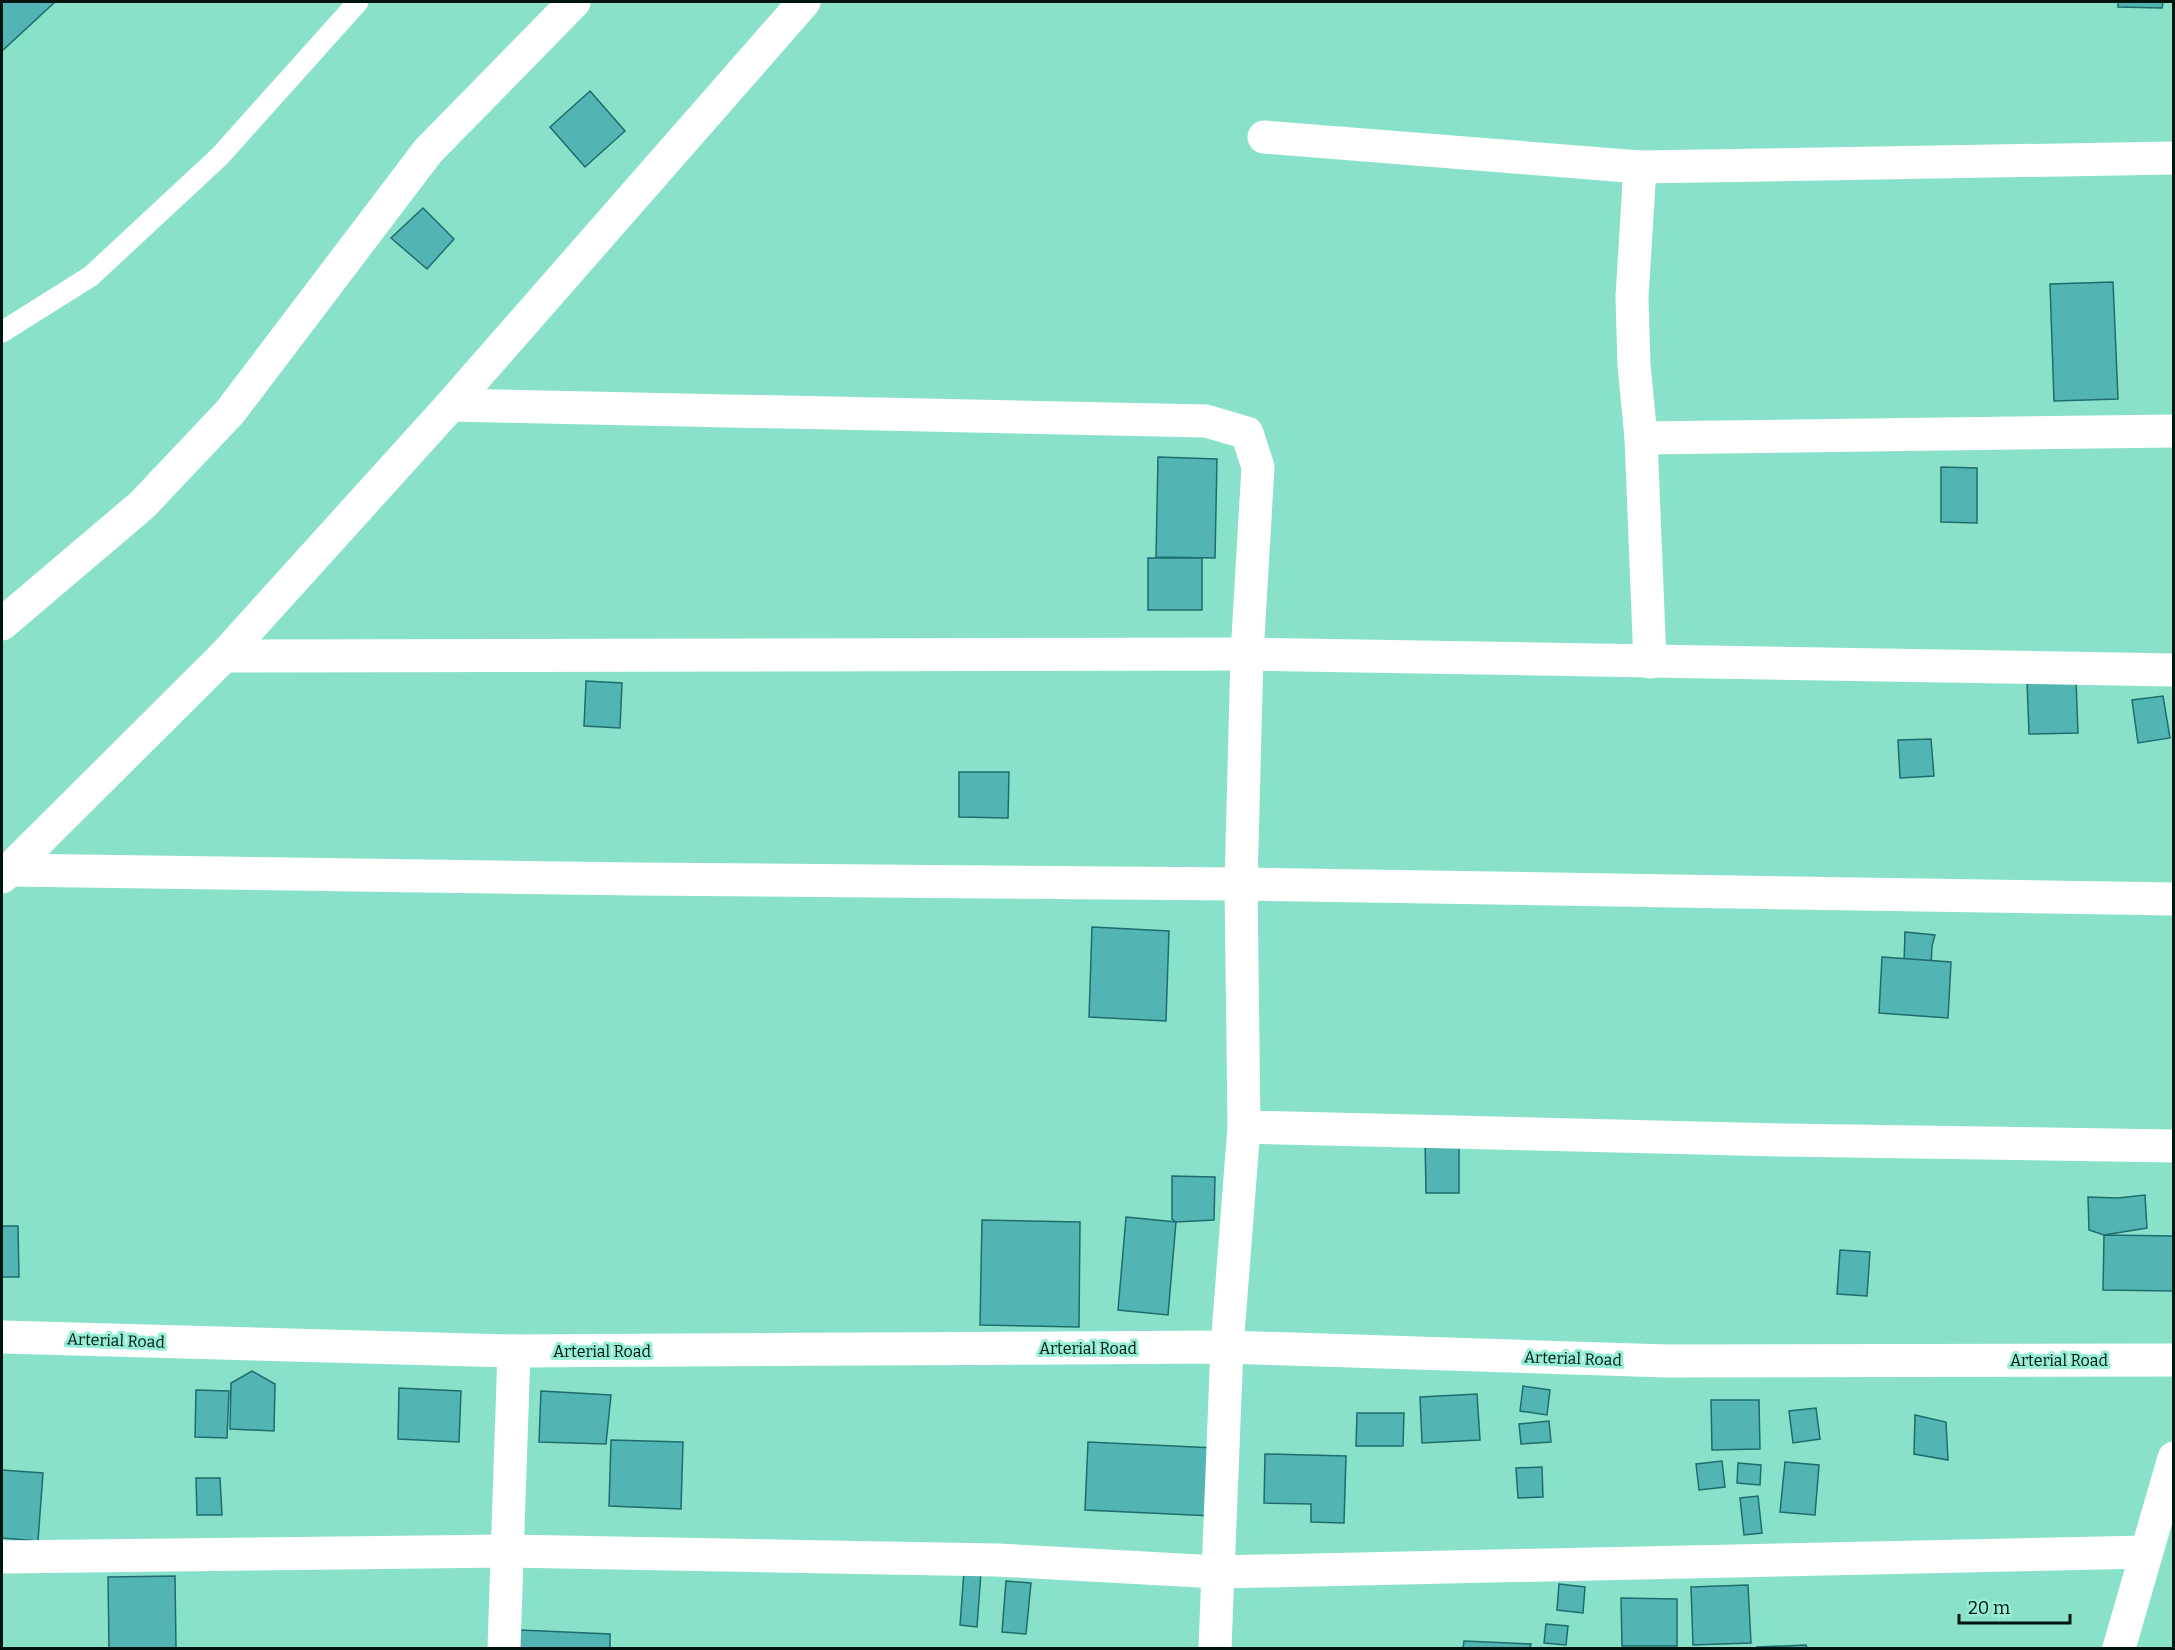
<svg xmlns="http://www.w3.org/2000/svg" width="2175" height="1650" viewBox="0 0 2175 1650" font-family="Bitter,serif">
	<style>
		.building { fill: #53b4b4; stroke: #1f6c6c; stroke-width: 1.5 }
		.lines { fill: none; stroke-linecap: round; stroke-linejoin: round }
		.lane { stroke: #fff; stroke-width: 21 }
		.street { stroke: #fff; stroke-width: 33 }
		.labels { text-anchor: middle; stroke-width: 6; stroke-linejoin: round; paint-order: stroke }
		.street-label { font-size: 16px; fill: #00150f; stroke: #97eed7 }
	</style>
	<rect width="100%" height="100%" fill="#8ae1ca"/>
	<g class="building">
		<polygon points="2,2 55,2 2,51"/>
		<polygon points="2118,2 2163,2 2162,8 2118,7"/>
		<polygon points="590,91 625,131 585,167 550,127"/>
		<polygon points="423,208 454,239 427,269 391,238"/>
		<polygon points="2113,282 2118,399 2054,401 2050,284"/>
		<polygon points="1158,457 1217,459 1215,558 1156,557"/>
		<polygon points="1941,467 1977,468 1977,523 1941,522"/>
		<rect x="1148" y="558" width="54" height="52"/>
		<polygon points="2076,679 2078,733 2029,734 2027,681"/>
		<polygon points="586,681 622,683 620,728 584,726"/>
		<polygon points="2163,696 2170,738 2138,743 2132,700"/>
		<polygon points="1931,739 1934,776 1900,778 1898,740"/>
		<polygon points="959,772 1009,772 1008,818 959,817"/>
		<polygon points="1092,927 1169,931 1166,1021 1089,1017"/>
		<polygon points="1905,932 1935,935 1932,946 1931,967 1904,964"/>
		<polygon points="1882,957 1951,962 1948,1018 1879,1013"/>
		<polygon points="1425,1139 1459,1139 1459,1193 1426,1193"/>
		<polygon points="1172,1176 1215,1177 1214,1220 1176,1222 1172,1219"/>
		<polygon points="2145,1195 2147,1228 2104,1235 2089,1230 2088,1197 2118,1198"/>
		<polygon points="1126,1217 1176,1222 1168,1315 1118,1310"/>
		<polygon points="982,1220 1080,1222 1079,1327 980,1325"/>
		<polygon points="2,1226 18,1226 19,1277 2,1277"/>
		<polygon points="2104,1235 2174,1236 2174,1291 2103,1290"/>
		<polygon points="1840,1250 1870,1252 1867,1296 1837,1294"/>
		<polygon points="252,1371 275,1384 274,1431 230,1429 231,1383"/>
		<polygon points="1523,1386 1550,1390 1547,1415 1520,1411"/>
		<polygon points="399,1388 461,1391 459,1442 398,1439"/>
		<polygon points="196,1390 229,1391 227,1438 195,1437"/>
		<polygon points="541,1391 611,1395 606,1444 539,1442"/>
		<polygon points="1477,1394 1480,1440 1422,1443 1420,1397"/>
		<polygon points="1711,1400 1759,1400 1760,1449 1712,1450"/>
		<polygon points="1816,1408 1820,1439 1793,1443 1789,1411"/>
		<polygon points="1357,1413 1404,1413 1403,1446 1356,1446"/>
		<polygon points="1915,1415 1946,1422 1948,1460 1914,1454"/>
		<polygon points="1549,1421 1551,1442 1521,1444 1519,1424"/>
		<polygon points="611,1440 683,1442 681,1509 609,1506"/>
		<polygon points="1088,1442 1216,1448 1213,1516 1085,1510"/>
		<polygon points="1265,1454 1346,1456 1344,1523 1311,1522 1311,1504 1264,1503"/>
		<polygon points="1722,1461 1725,1487 1699,1490 1696,1464"/>
		<polygon points="1785,1462 1819,1465 1815,1515 1780,1512"/>
		<polygon points="1738,1463 1761,1465 1760,1485 1737,1483"/>
		<polygon points="1542,1467 1543,1497 1518,1498 1516,1468"/>
		<polygon points="2,1470 43,1473 38,1541 2,1538"/>
		<polygon points="196,1478 220,1478 222,1515 197,1515"/>
		<polygon points="1758,1496 1762,1533 1744,1535 1740,1498"/>
		<polygon points="964,1571 981,1572 977,1627 960,1625"/>
		<polygon points="175,1576 176,1648 109,1648 108,1577"/>
		<polygon points="1006,1581 1031,1583 1026,1634 1002,1632"/>
		<polygon points="1559,1584 1585,1587 1583,1613 1557,1610"/>
		<polygon points="1748,1585 1751,1643 1693,1645 1691,1587"/>
		<polygon points="1621,1598 1677,1599 1677,1646 1622,1646"/>
		<polygon points="1546,1624 1568,1626 1566,1645 1544,1643"/>
		<polygon points="520,1630 610,1634 610,1648 519,1648"/>
		<polygon points="1464,1641 1531,1644 1530,1648 1463,1648"/>
		<polygon points="1806,1645 1807,1648 1757,1648 1757,1647"/>
	</g>
	<g class="lines">
		<polyline class="lane" points="2,332 91,276 220,156 358,2"/>
		<g class="street">
			<polyline points="1264,137 1640,167 2174,158"/>
			<polyline points="1640,167 1632,297 1634,365 1641,438 1650,662"/>
			<polyline points="451,405 1206,421 1247,433 1258,467 1247,654 1241,884 1244,1127 1227,1347 1215,1648"/>
			<polyline points="1641,438 2174,431"/>
			<polyline points="2,624 142,505 230,412 428,151 574,2"/>
			<polyline points="224,656 1247,654 2174,670"/>
			<polyline points="9,870 636,879 1241,884 2174,899"/>
			<polyline points="2,877 224,656 451,405 804,2"/>
			<polyline points="1244,1127 1782,1140 2174,1146"/>
			<polyline points="2,1337 514,1351 1227,1347 1667,1361 2174,1360"/>
			<polyline points="2,1557 507,1551 997,1560 1218,1572 2146,1552"/>
			<polyline points="504,1648 514,1351"/>
			<polyline points="2119,1648 2174,1458"/>
		</g>
	</g>
	<g class="labels">
		<g class="street-label">
			<text transform="translate(116 1340) rotate(2)" y="6">Arterial Road</text>
			<text x="1088" y="1354">Arterial Road</text>
			<text x="602" y="1357">Arterial Road</text>
			<text transform="translate(1573 1358) rotate(2)" y="6">Arterial Road</text>
			<text x="2059" y="1366">Arterial Road</text>
		</g>
	</g>
	<rect width="2175" height="1650" fill="none" stroke="#00150f" stroke-width="6"/>
	<path d="M1959 1614v9h111v-9" fill="none" stroke="#00150f" stroke-width="3"/>
	<text x="1968" y="1614" font-size="18" fill="#00150f" stroke="#97eed7" stroke-width="4.5" paint-order="stroke">20 m</text>
</svg>
